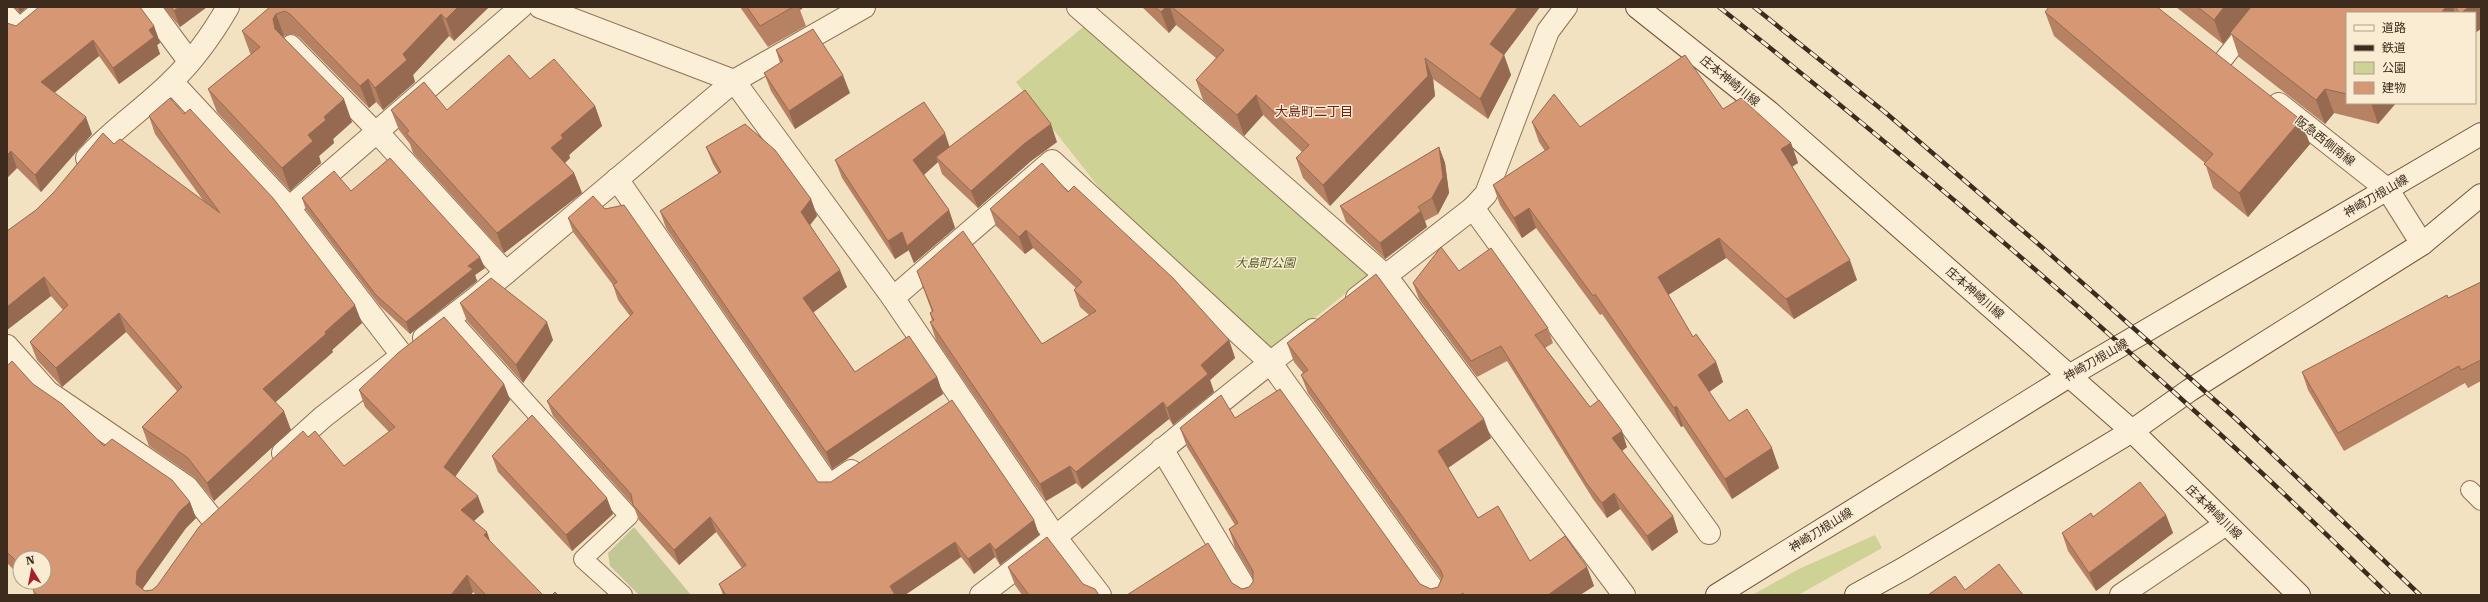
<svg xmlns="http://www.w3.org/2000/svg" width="2488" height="602" viewBox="0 0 2488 602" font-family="'Roboto Serif','Noto Sans JP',serif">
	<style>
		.green { fill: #ced295 }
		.cemetery { fill: #c3c695 }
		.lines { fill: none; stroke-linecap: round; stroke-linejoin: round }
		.lane-casing { stroke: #8f7257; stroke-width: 20 }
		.street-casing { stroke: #8f7257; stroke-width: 24 }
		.secondary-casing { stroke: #71533a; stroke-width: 24 }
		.lane { stroke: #fcefd7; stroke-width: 18 }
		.street { stroke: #fcefd7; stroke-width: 22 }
		.secondary { stroke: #fcefd7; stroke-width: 22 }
		.rail-casing { stroke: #3d2b1d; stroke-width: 4.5 }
		.rail { stroke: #f9ecd3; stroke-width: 3; stroke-dasharray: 9; stroke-linecap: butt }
		.wall { fill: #b78264 }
		.shaded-wall { fill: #956a51 }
		.building { fill: #d59774; stroke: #956a51 }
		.labels { text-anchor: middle; stroke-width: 3; stroke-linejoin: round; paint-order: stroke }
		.street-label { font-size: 12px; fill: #3d2b1d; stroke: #f9ecd3 }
		.park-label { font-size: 12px; font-style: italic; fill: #505c21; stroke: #f9ecd3 }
		.neighbourhood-label { font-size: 13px; fill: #6f2517; stroke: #f9ecd3 }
	</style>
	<rect width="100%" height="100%" fill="#f3e2c2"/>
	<g class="green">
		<polygon points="1087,24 1369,275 1273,351 1104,194 1016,82"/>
		<polygon points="1875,535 1882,548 1798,595 1752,595 1799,569"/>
	</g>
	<polygon class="cemetery" points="634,527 691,595 639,595 610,566 608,553"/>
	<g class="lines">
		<g class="lane-casing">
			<g id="lane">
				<polyline points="291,44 378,133"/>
				<polyline points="2223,60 2265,7"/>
				<polyline points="450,318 629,516 583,559 623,595"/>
				<polyline points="2470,490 2481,501"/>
			</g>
		</g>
		<g class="street-casing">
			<g id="street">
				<polyline points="149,7 189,61"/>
				<polyline points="540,7 734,81 893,298 1056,538 1100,595"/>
				<polyline points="1078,7 1386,276 1624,595"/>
				<polyline points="7,17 19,30 46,7"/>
				<polyline points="172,82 289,208 402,355"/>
				<polyline points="2279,104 2388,190 2422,244"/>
				<polyline points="378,133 506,273"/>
				<path d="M87 158C111 130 144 109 171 82 193 61 213 33 228 7"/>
				<polyline points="617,179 829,486 851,471"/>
				<polyline points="289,208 521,7"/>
				<polyline points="1473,208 1709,533"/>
				<polyline points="893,298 1052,161 1270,362 1437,595"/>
				<polyline points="1357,298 1473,208 1486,194 1548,31 1566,7"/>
				<polyline points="424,338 476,298 734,81 864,7"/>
				<polyline points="7,346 48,392 187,487 213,520"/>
				<polyline points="1162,449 1249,595"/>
				<polyline points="283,453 323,417 394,362"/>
				<path d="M981 595C1094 510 1199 415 1313 330"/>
				<polyline points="2121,595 2226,524"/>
			</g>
		</g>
		<g class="secondary-casing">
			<g id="secondary">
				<polyline points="1637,7 1769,112 2132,431 2299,595"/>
				<polyline points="1717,595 2069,376 2481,134"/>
				<polyline points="1856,595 1903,569 2132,431 2190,390 2422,244 2481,195"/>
			</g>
		</g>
		<use href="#lane" class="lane"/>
		<use href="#street" class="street"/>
		<use href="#secondary" class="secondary"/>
		<g class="rail-casing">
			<g id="rail">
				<path d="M1719 7C1891 144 2058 286 2220 434 2278 487 2333 541 2389 595"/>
				<polyline points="1754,7 1886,113 2043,248 2235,418 2420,595"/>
			</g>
		</g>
		<use href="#rail" class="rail"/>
	</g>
	<g class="wall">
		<polygon points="13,7 27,7 20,13"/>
		<polygon points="163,7 207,7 180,27"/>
		<polygon points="270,7 489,7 454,41 449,36 413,75 415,82 383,110 376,102 369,108 299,37 293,34 284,36 283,37 352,122 333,139 334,143 319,156 321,163 290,191 217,112 208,89 251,54 250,53 242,31"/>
		<polygon points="740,7 804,7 800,10 806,26 768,47"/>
		<polygon points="1142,7 1540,7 1504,55 1511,75 1488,119 1433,79 1435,96 1330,206 1303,178 1296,158 1302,152 1263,115 1244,136 1203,100 1196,80 1216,58 1176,25 1169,33"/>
		<polygon points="2176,7 2481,7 2475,13 2347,13 2347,103 2396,103 2378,124 2334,113 2325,124 2239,57 2231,33 2223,44"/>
		<polygon points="2045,12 2310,144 2248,217 2213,188 2205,163 2054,36"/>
		<polygon points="16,26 154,26 160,43 157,45 160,54 119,84 99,56 54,93 92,134 41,192 17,168 7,178"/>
		<polygon points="776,50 850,93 795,129 771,91 764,73 780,63"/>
		<polygon points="530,79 595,106 602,126 569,155 570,158 565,163 574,173 582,193 504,253 413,153 410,144 399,130 391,110 447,110"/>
		<polygon points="1723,109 1791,143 1798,163 1792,166 1857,280 1794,319 1726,258 1668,295 1693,337 1716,362 1723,382 1709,392 1729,421 1779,468 1732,499 1683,426 1681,427 1602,314 1600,315 1536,228 1522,238 1500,205 1493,185 1545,151 1539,142 1532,122 1580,127"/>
		<polygon points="149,116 362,323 332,350 333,352 275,402 291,430 214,501 194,477 149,446 142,427 177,391 126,332 62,387 37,360 30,342 63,310 51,296 7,330 7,231 36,210 114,144 205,203 155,134"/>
		<polygon points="1057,142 1031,161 978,208 942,174 938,162 924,175 949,210 955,228 914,263 909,250 895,259 842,178 835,160 949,146"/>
		<polygon points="706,147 811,199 817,216 810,225 847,287 813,312 855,372 937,377 943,394 832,469 666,228 660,211 719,174 713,164"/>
		<polygon points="1439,147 1445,163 1449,193 1438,214 1425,221 1427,227 1385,259 1346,222 1340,206"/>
		<polygon points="351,191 485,268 475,275 477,281 410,334 380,306 306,210 302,198"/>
		<polygon points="1068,192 1229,340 1235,358 1210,380 1214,392 1173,425 1169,419 1082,489 1076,483 1046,501 936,340 930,322 932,321 930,313 932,312 917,271 1042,344 1089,315 1080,307 1074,290 1076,288 1033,248 1025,254 996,226 990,209"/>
		<polygon points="568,218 818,482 1034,520 1039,535 1000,565 995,557 974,574 961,557 905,595 723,595 719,584 742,568 716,532 679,565 639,520 633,505 553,416 547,401 630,316 618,300 613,285 573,232"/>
		<polygon points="1459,271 1548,328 1553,343 1545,348 1590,407 1627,447 1622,451 1673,516 1678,532 1652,551 1620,509 1607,518 1593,499 1507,361 1477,377 1419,299 1413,283"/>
		<polygon points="2481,282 2481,381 2468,388 2465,383 2344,451 2308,390 2302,372"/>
		<polygon points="460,303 553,340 523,383 467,321"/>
		<polygon points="1287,343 1491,438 1448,468 1478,518 1530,561 1587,567 1594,586 1580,595 1127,595 1232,583 1242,589 1249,587 1253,582 1253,578 1235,548 1229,529 1235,525 1187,447 1180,428 1235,418 1420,584 1431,589 1438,587 1441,579 1308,393 1301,375 1303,373 1294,362"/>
		<polygon points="7,366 33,384 104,446 190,502 196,518 186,528 143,588 143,589 145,591 152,590 157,586 308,437 344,466 389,432 365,407 359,390 504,384 510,400 455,476 484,512 474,521 490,542 543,595 476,595 473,592 471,595 37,595 33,589 26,582 44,582 20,558 20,576 7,563"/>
		<polygon points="492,456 613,514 572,551 498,472"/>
		<polygon points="2166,515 2173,533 2096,591 2068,551 2062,533"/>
		<polygon points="1008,567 1083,584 1099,595 1022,595 1015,585"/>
		<polygon points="33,590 37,595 34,595"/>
	</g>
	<g class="shaded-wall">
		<polygon points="18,7 27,7 20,13"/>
		<polygon points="179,7 207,7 180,27 174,11"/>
		<polygon points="458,7 489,7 454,41 446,19"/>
		<polygon points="799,7 804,7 800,10"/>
		<polygon points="1166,7 1170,7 1176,25 1169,33 1161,12"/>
		<polygon points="1518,7 1540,7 1504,55 1511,75 1488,119 1480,99 1490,44"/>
		<polygon points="2224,7 2252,7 2223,44 2214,20"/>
		<polygon points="2446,7 2453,7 2455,13 2441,13"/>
		<polygon points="2469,7 2481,7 2481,29 2475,33 2475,13 2461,13"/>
		<polygon points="276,14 284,36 281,42 275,29 273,19"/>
		<polygon points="441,14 449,36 413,75 415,82 383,110 375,88 403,54"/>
		<polygon points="154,26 160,43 157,45 160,54 119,84 113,68 149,30"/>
		<polygon points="93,40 99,56 47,99 41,82"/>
		<polygon points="1425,58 1433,79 1435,96 1330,206 1323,185"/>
		<polygon points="843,75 850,93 795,129 789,111"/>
		<polygon points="368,79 376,102 369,108 360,86"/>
		<polygon points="2325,89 2334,113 2325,124 2316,100"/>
		<polygon points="1256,95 1263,115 1244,136 1237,115"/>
		<polygon points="344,99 352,122 333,139 334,143 319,156 321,163 290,191 282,168 308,135 324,117"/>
		<polygon points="2371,103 2396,103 2378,124"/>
		<polygon points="595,106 602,126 569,155 570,158 559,168 551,148 561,135"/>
		<polygon points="86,117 92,134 41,192 35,175"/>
		<polygon points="2301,120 2310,144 2248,217 2239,193"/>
		<polygon points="1051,124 1057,142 1031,161 978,208 971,191 1025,143"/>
		<polygon points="945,133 951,151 936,157 938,162 920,178 913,160"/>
		<polygon points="1791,143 1798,163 1789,169 1781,149"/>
		<polygon points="1439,147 1445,163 1449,193 1438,214 1432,198"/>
		<polygon points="11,151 17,168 7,178 7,155"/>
		<polygon points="574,173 582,193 504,253 497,233"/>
		<polygon points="811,199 817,216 807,229 801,212"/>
		<polygon points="1529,208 1536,228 1522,238 1514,218"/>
		<polygon points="949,210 955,228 914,263 907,246"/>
		<polygon points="1421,211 1427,227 1385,259 1380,243"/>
		<polygon points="1026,230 1033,248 1025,254 1019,237"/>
		<polygon points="902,232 909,250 895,259 888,241"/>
		<polygon points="1719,238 1726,258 1665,297 1658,277"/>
		<polygon points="480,257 485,268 475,275 477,281 410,334 406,322 468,266"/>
		<polygon points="1850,260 1857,280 1794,319 1786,299"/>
		<polygon points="840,270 847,287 810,315 803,298"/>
		<polygon points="44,277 51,296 7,330 7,307"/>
		<polygon points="355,305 362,323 332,350 333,352 269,408 263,389"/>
		<polygon points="119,313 126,332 62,387 56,368"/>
		<polygon points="547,322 553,340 523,383 516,365"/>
		<polygon points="1229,340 1235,358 1210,380 1214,392 1173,425 1167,408 1201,365"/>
		<polygon points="1716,362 1723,382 1705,395 1698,375"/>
		<polygon points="937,377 943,394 832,469 826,452"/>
		<polygon points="504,384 510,400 450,484 444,467"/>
		<polygon points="1163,402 1169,419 1082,489 1076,472"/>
		<polygon points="1676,406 1683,426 1681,427 1674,408"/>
		<polygon points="284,411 291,430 214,501 207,483"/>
		<polygon points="1484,419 1491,438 1445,470 1438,451"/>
		<polygon points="1622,431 1627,447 1618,454 1612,438"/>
		<polygon points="1772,448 1779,468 1732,499 1725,479"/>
		<polygon points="1070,466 1076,483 1046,501 1040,484"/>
		<polygon points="1614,493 1620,509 1607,518 1602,503"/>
		<polygon points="478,496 484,512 468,526 461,510"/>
		<polygon points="607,498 613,514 572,551 566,535"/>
		<polygon points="190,502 196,518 186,528 143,588 142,595 136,584 137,571 180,511"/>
		<polygon points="2166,515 2173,533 2096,591 2089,573"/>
		<polygon points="1673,516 1678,532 1652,551 1647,536"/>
		<polygon points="710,517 716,532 679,565 674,550"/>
		<polygon points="1034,520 1039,535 1000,565 995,550"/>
		<polygon points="487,532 493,549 484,535"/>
		<polygon points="955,542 961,557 905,595 894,595 890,586"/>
		<polygon points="990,543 995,557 974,574 968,559"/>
		<polygon points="1587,567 1594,586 1580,595 1548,595"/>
		<polygon points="467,575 473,592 471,595 451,595"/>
	</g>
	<g class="building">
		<polygon points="39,7 140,7 154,26 149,30 154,37 113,68 93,40 41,82 86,117 35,175 11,151 7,155 7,23 16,26"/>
		<polygon points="171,7 179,7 174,11"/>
		<polygon points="270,7 458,7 446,19 441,14 403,54 407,60 375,88 368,79 360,86 290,14 285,11 276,14 273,19 275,29 344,99 324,117 326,120 308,135 313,141 282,168 208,89 260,47 242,31"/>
		<polygon points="747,7 793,7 760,26"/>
		<polygon points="1155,7 1166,7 1161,12"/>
		<polygon points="1172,7 1518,7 1490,44 1504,55 1480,99 1425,58 1428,76 1323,185 1296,158 1309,145 1256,95 1237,115 1196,80 1224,50"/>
		<polygon points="2049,7 2157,7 2301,120 2239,193 2204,164 2213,154 2045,12"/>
		<polygon points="2198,7 2224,7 2214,20"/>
		<polygon points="2251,7 2446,7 2441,13 2347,13 2347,94 2325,89 2316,100 2230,33"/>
		<polygon points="2455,7 2469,7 2461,13 2460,13"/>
		<polygon points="813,29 843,75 789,111 764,73 783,61 776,50"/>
		<polygon points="509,55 530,79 554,59 595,106 561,135 563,138 551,148 574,173 497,233 406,133 409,131 391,110 424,82 447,110"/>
		<polygon points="1685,55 1723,109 1741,98 1791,143 1781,149 1850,260 1786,299 1719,238 1658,277 1693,337 1696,334 1716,362 1698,375 1729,421 1747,409 1772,448 1725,479 1676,406 1674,408 1595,294 1593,296 1529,208 1514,218 1493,185 1549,148 1532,122 1554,94 1580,127"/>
		<polygon points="1025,90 1051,124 1025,143 971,191 936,157"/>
		<polygon points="170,98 184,114 190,109 273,198 355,305 325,332 326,334 263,389 284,411 207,483 188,458 142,427 182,387 119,313 56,368 30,342 68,305 44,277 7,307 7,231 36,210 54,192 103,133 114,144 120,139 220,213 149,116"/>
		<polygon points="924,102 945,133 913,160 949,210 907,246 902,232 888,241 835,160"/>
		<polygon points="745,124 775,150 811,199 801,212 840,270 803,298 855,372 909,336 937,377 826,452 660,211 721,172 706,147"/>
		<polygon points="1439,147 1443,177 1432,198 1418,207 1421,211 1380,243 1340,206"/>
		<polygon points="390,158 480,257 468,266 473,269 406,322 376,295 302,198 334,171 351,191"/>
		<polygon points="1042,163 1068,192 1074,186 1173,278 1229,340 1201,365 1208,374 1167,408 1163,402 1076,472 1070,466 1040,484 930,322 934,320 930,313 933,311 917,271 963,231 1042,344 1096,311 1074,290 1082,282 1026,230 1019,237 990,209"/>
		<polygon points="593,196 605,209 624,205 818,482 831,482 952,400 1034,520 995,550 990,543 968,559 955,542 890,586 895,595 726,595 719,584 746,565 710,517 674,550 633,505 631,494 547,401 633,313 613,285 617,282 568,218"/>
		<polygon points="1441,247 1459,271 1491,248 1548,328 1535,335 1590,407 1599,400 1622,431 1612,438 1673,516 1647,536 1614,493 1602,503 1587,484 1501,346 1471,361 1413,283"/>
		<polygon points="1376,274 1484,419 1438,451 1478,518 1498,506 1530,561 1565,536 1587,567 1548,595 1464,595 1463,593 1460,595 1127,595 1208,543 1232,583 1242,589 1249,587 1253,582 1253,571 1229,529 1238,523 1180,428 1221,395 1235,418 1280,389 1420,584 1431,589 1438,587 1443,576 1440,569 1301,375 1308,370 1287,343"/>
		<polygon points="491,278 547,322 516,365 460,303"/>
		<polygon points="2481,282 2481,360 2461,370 2459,366 2338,433 2302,372 2447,295 2448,298"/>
		<polygon points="444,317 504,384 444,467 478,496 461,510 487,532 484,535 543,595 486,595 467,575 451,595 37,595 33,590 39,584 36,582 44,582 44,558 20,558 20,565 7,552 7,366 12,361 33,384 62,404 104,446 112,439 172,480 190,502 180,511 137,571 136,584 145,591 152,590 157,586 199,527 303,431 308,437 315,431 344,466 395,427 359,390 398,353"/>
		<polygon points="532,415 607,498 566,535 492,456"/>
		<polygon points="2140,482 2166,515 2089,573 2062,533 2091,513 2093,517"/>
		<polygon points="1047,537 1083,584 1095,589 1099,595 1029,595 1008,567"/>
		<polygon points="1999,564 2023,595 1928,595 1955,576 1965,590"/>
		<polygon points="555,592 558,595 552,595"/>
	</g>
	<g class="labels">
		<g class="street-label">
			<text transform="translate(1730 81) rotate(39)" y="4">庄本神崎川線</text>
			<text transform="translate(2325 141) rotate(38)" y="4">阪急西側南線</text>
			<text transform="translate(2376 196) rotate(-30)" y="4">神崎刀根山線</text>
			<text transform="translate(1975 293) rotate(41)" y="4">庄本神崎川線</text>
			<text transform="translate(2096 360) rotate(-30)" y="4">神崎刀根山線</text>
			<text transform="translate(2214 512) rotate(44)" y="4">庄本神崎川線</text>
			<text transform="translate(1821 530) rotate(-32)" y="4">神崎刀根山線</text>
		</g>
		<g class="park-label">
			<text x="1265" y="267">大島町公園</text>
		</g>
		<g class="neighbourhood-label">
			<text x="1314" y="116">大島町二丁目</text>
		</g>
	</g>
	<rect width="2488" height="602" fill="none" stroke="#3d2b1d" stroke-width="16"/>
	<rect x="2346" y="12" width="130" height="92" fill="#f9ecd3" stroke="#ae9f8a"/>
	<rect x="2354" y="25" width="20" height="6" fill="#fcefd7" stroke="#ae9f8a"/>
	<text x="2382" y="32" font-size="12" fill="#3d2b1d">道路</text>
	<rect x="2354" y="45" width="20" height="6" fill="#3d2b1d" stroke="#ae9f8a"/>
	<text x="2382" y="52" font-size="12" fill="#3d2b1d">鉄道</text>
	<rect x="2354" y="62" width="20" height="12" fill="#ced295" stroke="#ae9f8a"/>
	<text x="2382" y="72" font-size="12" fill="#3d2b1d">公園</text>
	<rect x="2354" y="82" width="20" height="12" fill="#d59774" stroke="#ae9f8a"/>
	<text x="2382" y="92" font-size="12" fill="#3d2b1d">建物</text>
	<g transform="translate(32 570) rotate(350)"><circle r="19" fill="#f9ecd3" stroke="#ae9f8a"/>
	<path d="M0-3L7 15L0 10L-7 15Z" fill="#a52028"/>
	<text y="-6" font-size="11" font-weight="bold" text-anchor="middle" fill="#3d2b1d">N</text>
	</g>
</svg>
